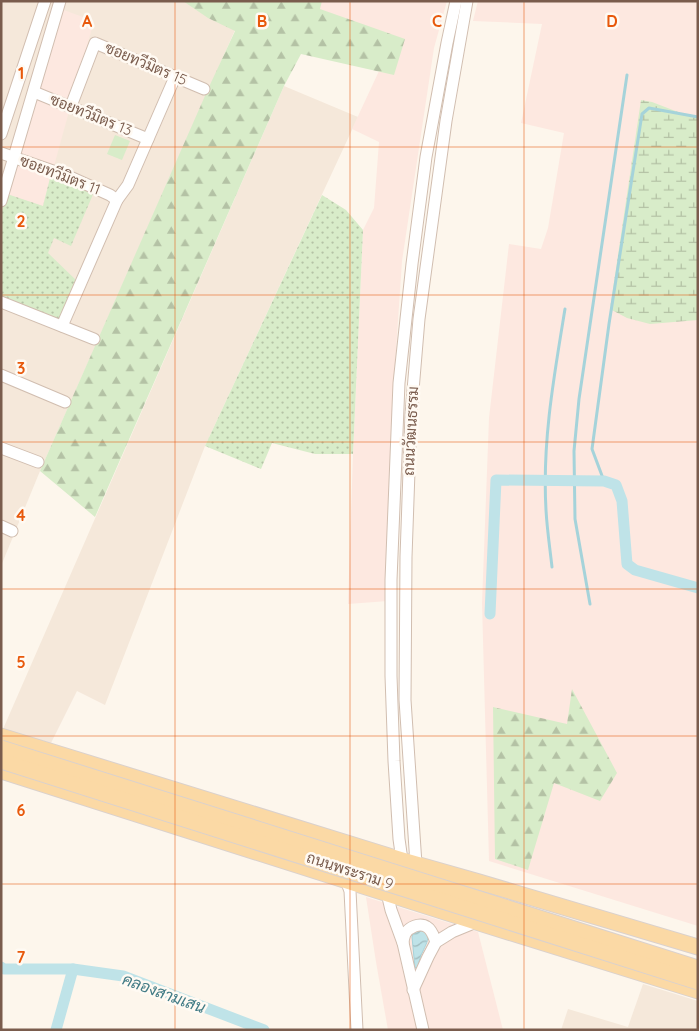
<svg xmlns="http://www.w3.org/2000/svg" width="699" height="1031" viewBox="0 0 699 1031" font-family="Quicksand,Sarabun,sans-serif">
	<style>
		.residential { fill: #f5e8da }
		.commercial { fill: #fde8e0 }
		.green { fill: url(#green-dots) }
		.forest { fill: url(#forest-firs) }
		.wetland { fill: url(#wetland-marsh) }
		.pitch { fill: #d8ecc9 }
		.water { fill: url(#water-waves); stroke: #a5d3da }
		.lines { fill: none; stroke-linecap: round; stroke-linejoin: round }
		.stream { stroke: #a5d3da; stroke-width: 3 }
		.canal { stroke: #bfe3e8; stroke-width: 11 }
		.minor-casing { stroke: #d1beb0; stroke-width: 13 }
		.major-casing { stroke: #dad1cd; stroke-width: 17 }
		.minor { stroke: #fff; stroke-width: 11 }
		.major { stroke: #fbd9a5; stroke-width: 15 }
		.major-bridge-casing { stroke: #dad1cd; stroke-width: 17; stroke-linecap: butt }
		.major-bridge { stroke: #fbd9a5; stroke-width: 15 }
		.grid { fill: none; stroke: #e8590c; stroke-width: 1; stroke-opacity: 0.55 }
		.labels { text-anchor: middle; stroke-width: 5; stroke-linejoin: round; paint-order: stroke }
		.street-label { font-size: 15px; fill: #7a5c4d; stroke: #fffaf3 }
		.water-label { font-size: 16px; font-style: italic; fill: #437c86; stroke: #fffaf3 }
		.grid-label { font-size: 16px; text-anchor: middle; font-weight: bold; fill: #e8590c; stroke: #fffaf3; stroke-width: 5; stroke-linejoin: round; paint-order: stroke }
	</style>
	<defs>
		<pattern id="green-dots" width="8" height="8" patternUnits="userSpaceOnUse" patternTransform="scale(1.25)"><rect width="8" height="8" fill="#d8ecc9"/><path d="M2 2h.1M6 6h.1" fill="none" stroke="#b4c2a5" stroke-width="1.8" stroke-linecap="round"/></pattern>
		<pattern id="forest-firs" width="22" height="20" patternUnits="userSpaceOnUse" patternTransform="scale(1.25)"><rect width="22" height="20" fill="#d8ecc9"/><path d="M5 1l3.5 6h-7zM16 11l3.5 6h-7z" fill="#b4c2a5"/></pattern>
		<pattern id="wetland-marsh" width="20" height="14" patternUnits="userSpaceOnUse" patternTransform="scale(1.25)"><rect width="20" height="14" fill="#d8ecc9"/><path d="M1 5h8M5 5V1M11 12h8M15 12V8" fill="none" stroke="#b4c2a5"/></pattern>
		<pattern id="water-waves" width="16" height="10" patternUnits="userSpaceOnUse" patternTransform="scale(1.25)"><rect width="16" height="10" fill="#bfe3e8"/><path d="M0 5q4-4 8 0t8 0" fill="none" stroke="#a0bbbe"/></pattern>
	</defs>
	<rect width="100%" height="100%" fill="#fdf6ec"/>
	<g class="residential">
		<polygon points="1,1 200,1 235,30 40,471 1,566"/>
		<polygon points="284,86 358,117 205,446 105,705 77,691 51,743 3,729"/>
		<polygon points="643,984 698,1001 698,1030 561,1030 568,1009 628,1027"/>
	</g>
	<g class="commercial">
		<polygon points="322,1 447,1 434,48 402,261 393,395 388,601 348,604 353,454 363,230 374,208 379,142 352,129 379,71 394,74 319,8"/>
		<polygon points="478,1 698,1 698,926 489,861 482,603 489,418 509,244 541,249 548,228 564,133 521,123 542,24 473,21"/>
		<polygon points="61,9 94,21 43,206 7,194"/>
		<polygon points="366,897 478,932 503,1030 388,1030 376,962"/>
	</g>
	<g class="green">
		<polygon points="51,174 94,192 71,246 54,238 48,253 76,280 61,318 59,320 1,298 1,214 7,194 43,206"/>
		<polygon points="322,195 346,210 363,230 353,454 315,454 272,443 261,469 205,446"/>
	</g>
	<g class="forest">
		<polygon points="183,1 322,1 320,9 405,39 394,75 301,54 284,86 95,517 40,471 208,89 235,31 208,18"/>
		<polygon points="572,689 617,773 600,801 554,783 528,870 495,859 493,707 567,724"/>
	</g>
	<polygon class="wetland" points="641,100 652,102 691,117 698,118 698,320 650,324 627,318 610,309"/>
	<polygon class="pitch" points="115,135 130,141 122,160 107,154"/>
	<path class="water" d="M418 929C434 931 427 942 423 951 420 956 419 962 418 967L415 968 412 937 414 932Z"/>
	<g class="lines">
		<g class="stream">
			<polyline points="604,481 592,449 609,324 642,114 649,108 698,117"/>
			<path d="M552 567C550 549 547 529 546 510 542 442 554 376 565 309"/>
			<polyline points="590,604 575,519 574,451 579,399 627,75"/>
		</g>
		<g class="canal">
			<polyline points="490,614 496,480 604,481 616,485 622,501 627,564 635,570 698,588"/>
			<polyline points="1,967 4,969 73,969 123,976 264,1030"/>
			<polyline points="56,1030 73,969"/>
		</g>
		<g class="minor-casing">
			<g id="minor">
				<polyline points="34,92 148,139"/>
				<polyline points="71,106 95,43 204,89"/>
				<polyline points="1,134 45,1"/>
				<polyline points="1,153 70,177 110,195 117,200"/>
				<polyline points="1,201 60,1"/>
				<polyline points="1,302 94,339"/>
				<polyline points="62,326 117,200 128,185 175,77"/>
				<polyline points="1,375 65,402"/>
				<polyline points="1,448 38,462"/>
				<polyline points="1,526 12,531"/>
				<polyline points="402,860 399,839 394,761 391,676 391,580 399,383 412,264 426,157 447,43 456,1"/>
				<polyline points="416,864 405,700 406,557 411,414 419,319 446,121 467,1"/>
				<polyline points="346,880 350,891 357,1030"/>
				<polyline points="387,893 391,910 403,943 423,1030"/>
				<path d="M403 943C403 940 404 937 405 934 409 927 420 922 427 927 432 930 434 937 436 942"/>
				<polyline points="413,990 428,957 436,942 452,932 469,925 476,922"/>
			</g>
		</g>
		<g class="major-casing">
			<g id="major">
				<polyline points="1,736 402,860 479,882 698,947"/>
				<polyline points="1,771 476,922 698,991"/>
			</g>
		</g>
		<use href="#minor" class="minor"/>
		<use href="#major" class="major"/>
		<g class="major-bridge-casing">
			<g id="major-bridge">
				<polyline points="1,748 698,968"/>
				<polyline points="1,761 698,982"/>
			</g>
		</g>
		<use href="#major-bridge" class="major-bridge"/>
	</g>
	<path class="grid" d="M175 1V1030M350 1V1030M524 1V1030M1 147H698M1 295H698M1 442H698M1 589H698M1 736H698M1 884H698"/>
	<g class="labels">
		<g class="street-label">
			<text transform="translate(146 64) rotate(23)" y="5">ซอยทวีมิตร 15</text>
			<text transform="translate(91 115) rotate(22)" y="5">ซอยทวีมิตร 13</text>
			<text transform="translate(60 175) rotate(21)" y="5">ซอยทวีมิตร 11</text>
			<text transform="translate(411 431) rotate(-87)" y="5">ถนนวัฒนธรรม</text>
			<text transform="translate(350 871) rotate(18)" y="5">ถนนพระราม 9</text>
		</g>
		<g class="water-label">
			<text transform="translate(164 993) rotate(20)" y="6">คลองสามเสน</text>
		</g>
	</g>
	<g class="grid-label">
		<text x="87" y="27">A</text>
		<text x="262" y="27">B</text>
		<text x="437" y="27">C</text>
		<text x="612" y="27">D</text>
		<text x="21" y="79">1</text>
		<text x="21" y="227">2</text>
		<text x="21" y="374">3</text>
		<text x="21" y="521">4</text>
		<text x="21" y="668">5</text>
		<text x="21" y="816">6</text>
		<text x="21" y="963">7</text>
	</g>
	<rect width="699" height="1031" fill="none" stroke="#7a5c4d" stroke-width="5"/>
</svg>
